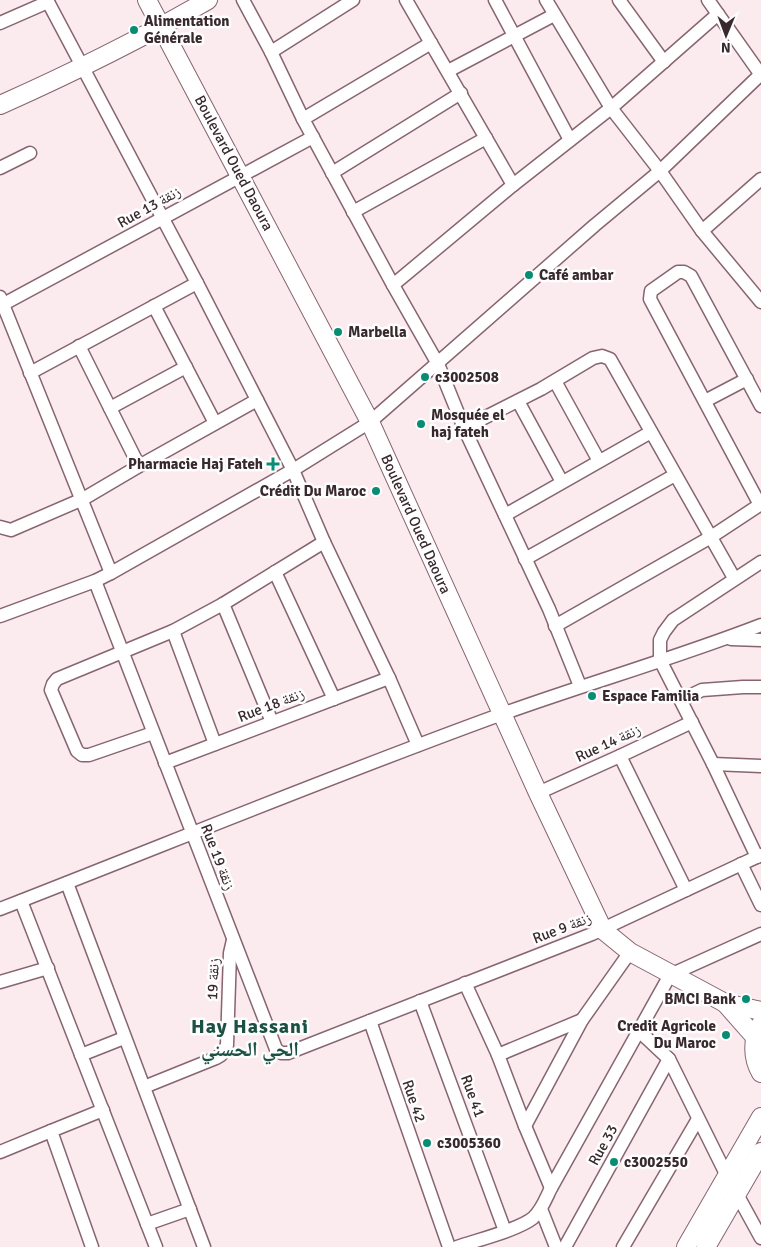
<svg xmlns="http://www.w3.org/2000/svg" width="761" height="1247" viewBox="0 0 761 1247" font-family="Signika,'Noto Naskh Arabic',sans-serif">
	<style>
		.lines { fill: none; stroke-linecap: round; stroke-linejoin: round }
		.street-casing { stroke: #876570; stroke-width: 15 }
		.secondary-casing { stroke: #876570; stroke-width: 20 }
		.street { stroke: #fff; stroke-width: 12 }
		.secondary { stroke: #fff; stroke-width: 18 }
		.poi-dot { fill: #088c72; stroke: #fdfdfd; stroke-width: 2 }
		.labels { text-anchor: middle; stroke-width: 5; stroke-linejoin: round; paint-order: stroke }
		.poi-label { font-size: 15px; font-weight: bold; fill: #38292e; stroke: #fdfdfd; text-anchor: start }
		.street-label { font-size: 15px; fill: #38292e; stroke: #fdfdfd }
		.district-label { font-size: 20px; font-weight: bold; letter-spacing: 1px; fill: #1c5043; stroke: #fdfdfd }
	</style>
	<rect width="100%" height="100%" fill="#fbebef"/>
	<g class="lines">
		<g class="street-casing">
			<g id="street">
				<polyline points="47,0 197,283 293,470 324,542 389,678 418,745"/>
				<polyline points="243,0 271,52 303,119 393,285 438,364 464,428 549,609 580,686"/>
				<polyline points="406,0 513,185"/>
				<polyline points="495,0 570,140"/>
				<polyline points="546,0 611,108 660,171 702,231 761,302"/>
				<polyline points="619,0 664,62"/>
				<polyline points="708,0 761,75"/>
				<polyline points="0,23 48,2"/>
				<polyline points="271,52 353,0"/>
				<polyline points="448,71 554,15"/>
				<polyline points="303,119 431,43"/>
				<polyline points="0,168 30,153"/>
				<polyline points="332,173 461,93"/>
				<polyline points="353,212 486,138"/>
				<polyline points="702,231 761,179"/>
				<polyline points="393,285 513,185 611,108 718,14"/>
				<polyline points="0,297 111,573"/>
				<polyline points="0,306 313,137"/>
				<polyline points="154,306 215,423"/>
				<polyline points="79,346 139,466"/>
				<polyline points="30,373 197,283"/>
				<polyline points="555,381 599,461"/>
				<polyline points="518,401 562,482"/>
				<polyline points="705,401 747,379"/>
				<polyline points="110,408 186,367"/>
				<polyline points="464,428 541,389 593,358 602,356 610,359 734,578"/>
				<polyline points="760,505 650,299 651,291 678,272 684,272 691,276 761,406"/>
				<polyline points="505,515 651,432"/>
				<polyline points="0,527 11,530 83,499 139,466 257,400"/>
				<polyline points="525,559 675,475"/>
				<polyline points="275,572 334,699"/>
				<polyline points="95,581 276,1049 281,1053 288,1053 592,934 761,855"/>
				<polyline points="223,604 272,722"/>
				<polyline points="0,616 95,581 111,573 293,470 370,422 595,225 660,171 761,74"/>
				<polyline points="555,626 711,537 761,504"/>
				<polyline points="173,631 215,744"/>
				<polyline points="731,639 761,640"/>
				<polyline points="681,700 702,690 743,687 761,687"/>
				<polyline points="153,733 89,755 82,755 77,751 51,690 53,684 57,679 173,631 223,604 324,542"/>
				<polyline points="620,756 686,890"/>
				<polyline points="165,763 389,678"/>
				<polyline points="713,764 761,766"/>
				<polyline points="538,793 620,756 692,722"/>
				<polyline points="757,857 713,764 660,660 660,640 664,632 673,620 761,562"/>
				<polyline points="741,864 761,905"/>
				<polyline points="67,883 204,1247"/>
				<polyline points="21,901 156,1247"/>
				<path d="M0 909C167 844 334 775 502 714 588 683 676 658 761 625"/>
				<polyline points="0,982 48,968"/>
				<polyline points="465,983 498,1055 525,1126 551,1188"/>
				<polyline points="420,1001 505,1231"/>
				<polyline points="370,1021 449,1247"/>
				<polyline points="638,1030 669,1059 727,1176 761,1238"/>
				<polyline points="81,1055 124,1038"/>
				<polyline points="498,1055 582,1020"/>
				<polyline points="144,1087 216,1058 221,1055 227,1045 230,953 233,940"/>
				<polyline points="525,1126 582,1020 630,952"/>
				<polyline points="0,1152 51,1131"/>
				<polyline points="541,1209 556,1247"/>
				<polyline points="147,1224 190,1209"/>
				<polyline points="92,1247 51,1131 103,1110"/>
				<path d="M457 1247C477 1240 518 1230 533 1218 542 1210 546 1198 551 1188L670 975 761 934"/>
				<polyline points="565,1247 669,1059"/>
				<polyline points="623,1247 698,1119"/>
			</g>
		</g>
		<g class="secondary-casing">
			<g id="secondary">
				<polyline points="147,0 370,422 538,793 603,930 630,952 725,1003 761,1011"/>
				<path d="M0 105C72 73 139 40 208 0"/>
				<polyline points="725,1003 755,1037"/>
				<path d="M761 1024C752 1039 752 1058 761 1073"/>
				<polyline points="686,1247 761,1117"/>
				<polyline points="706,1247 761,1152"/>
			</g>
		</g>
		<use href="#street" class="street"/>
		<use href="#secondary" class="secondary"/>
	</g>
	<g class="poi-dot">
		<circle cx="134" cy="30" r="5"/>
		<circle cx="529" cy="275" r="5"/>
		<circle cx="338" cy="332" r="5"/>
		<circle cx="425" cy="377" r="5"/>
		<circle cx="421" cy="424" r="5"/>
		<path d="M270.5 456.5h5v5h5v5h-5v5h-5v-5h-5v-5h5z"/>
		<circle cx="376" cy="491" r="5"/>
		<circle cx="592" cy="696" r="5"/>
		<circle cx="746" cy="999" r="5"/>
		<circle cx="726" cy="1035" r="5"/>
		<circle cx="427" cy="1143" r="5"/>
		<circle cx="614" cy="1162" r="5"/>
	</g>
	<g class="labels">
		<g class="poi-label">
			<text x="144" y="26">Alimentation<tspan x="144" dy="17">Générale</tspan></text>
			<text x="539" y="280">Café ambar</text>
			<text x="348" y="337">Marbella</text>
			<text x="435" y="382">c3002508</text>
			<text x="431" y="420">Mosquée el<tspan x="431" dy="17">haj fateh</tspan></text>
			<text x="263" y="469" text-anchor="end">Pharmacie Haj Fateh</text>
			<text x="366" y="496" text-anchor="end">Crédit Du Maroc</text>
			<text x="602" y="701">Espace Familia</text>
			<text x="736" y="1004" text-anchor="end">BMCI Bank</text>
			<text x="716" y="1031" text-anchor="end">Credit Agricole<tspan x="716" dy="17">Du Maroc</tspan></text>
			<text x="437" y="1148">c3005360</text>
			<text x="624" y="1167">c3002550</text>
		</g>
		<g class="street-label">
			<text transform="translate(234 163) rotate(62)" y="5">Boulevard Oued Daoura</text>
			<text transform="translate(149 207) rotate(-29)" y="5">Rue 13 زنقة</text>
			<text transform="translate(416 524) rotate(66)" y="5">Boulevard Oued Daoura</text>
			<text transform="translate(271 705) rotate(-21)" y="5">Rue 18 زنقة</text>
			<text transform="translate(608 743) rotate(-25)" y="5">Rue 14 زنقة</text>
			<text transform="translate(218 857) rotate(69)" y="5">Rue 19 زنقة</text>
			<text transform="translate(562 928) rotate(-21)" y="5">Rue 9 زنقة</text>
			<text transform="translate(213 979) rotate(-87)" y="5">19 زنقة</text>
			<text transform="translate(473 1096) rotate(70)" y="5">Rue 41</text>
			<text transform="translate(414 1101) rotate(71)" y="5">Rue 42</text>
			<text transform="translate(603 1145) rotate(-61)" y="5">Rue 33</text>
		</g>
		<g class="district-label">
			<text x="250" y="1033">Hay Hassani<tspan x="250" dy="23">الحي الحسني</tspan></text>
		</g>
	</g>
	<g transform="translate(726 35) rotate(181)" stroke="#fdfdfd" stroke-width="4" paint-order="stroke">
	<path d="M0-4L9 19L0 12L-9 19Z" fill="#38292e"/>
	<text y="-8" font-size="14" font-weight="bold" text-anchor="middle" fill="#38292e">N</text>
	</g>
</svg>
